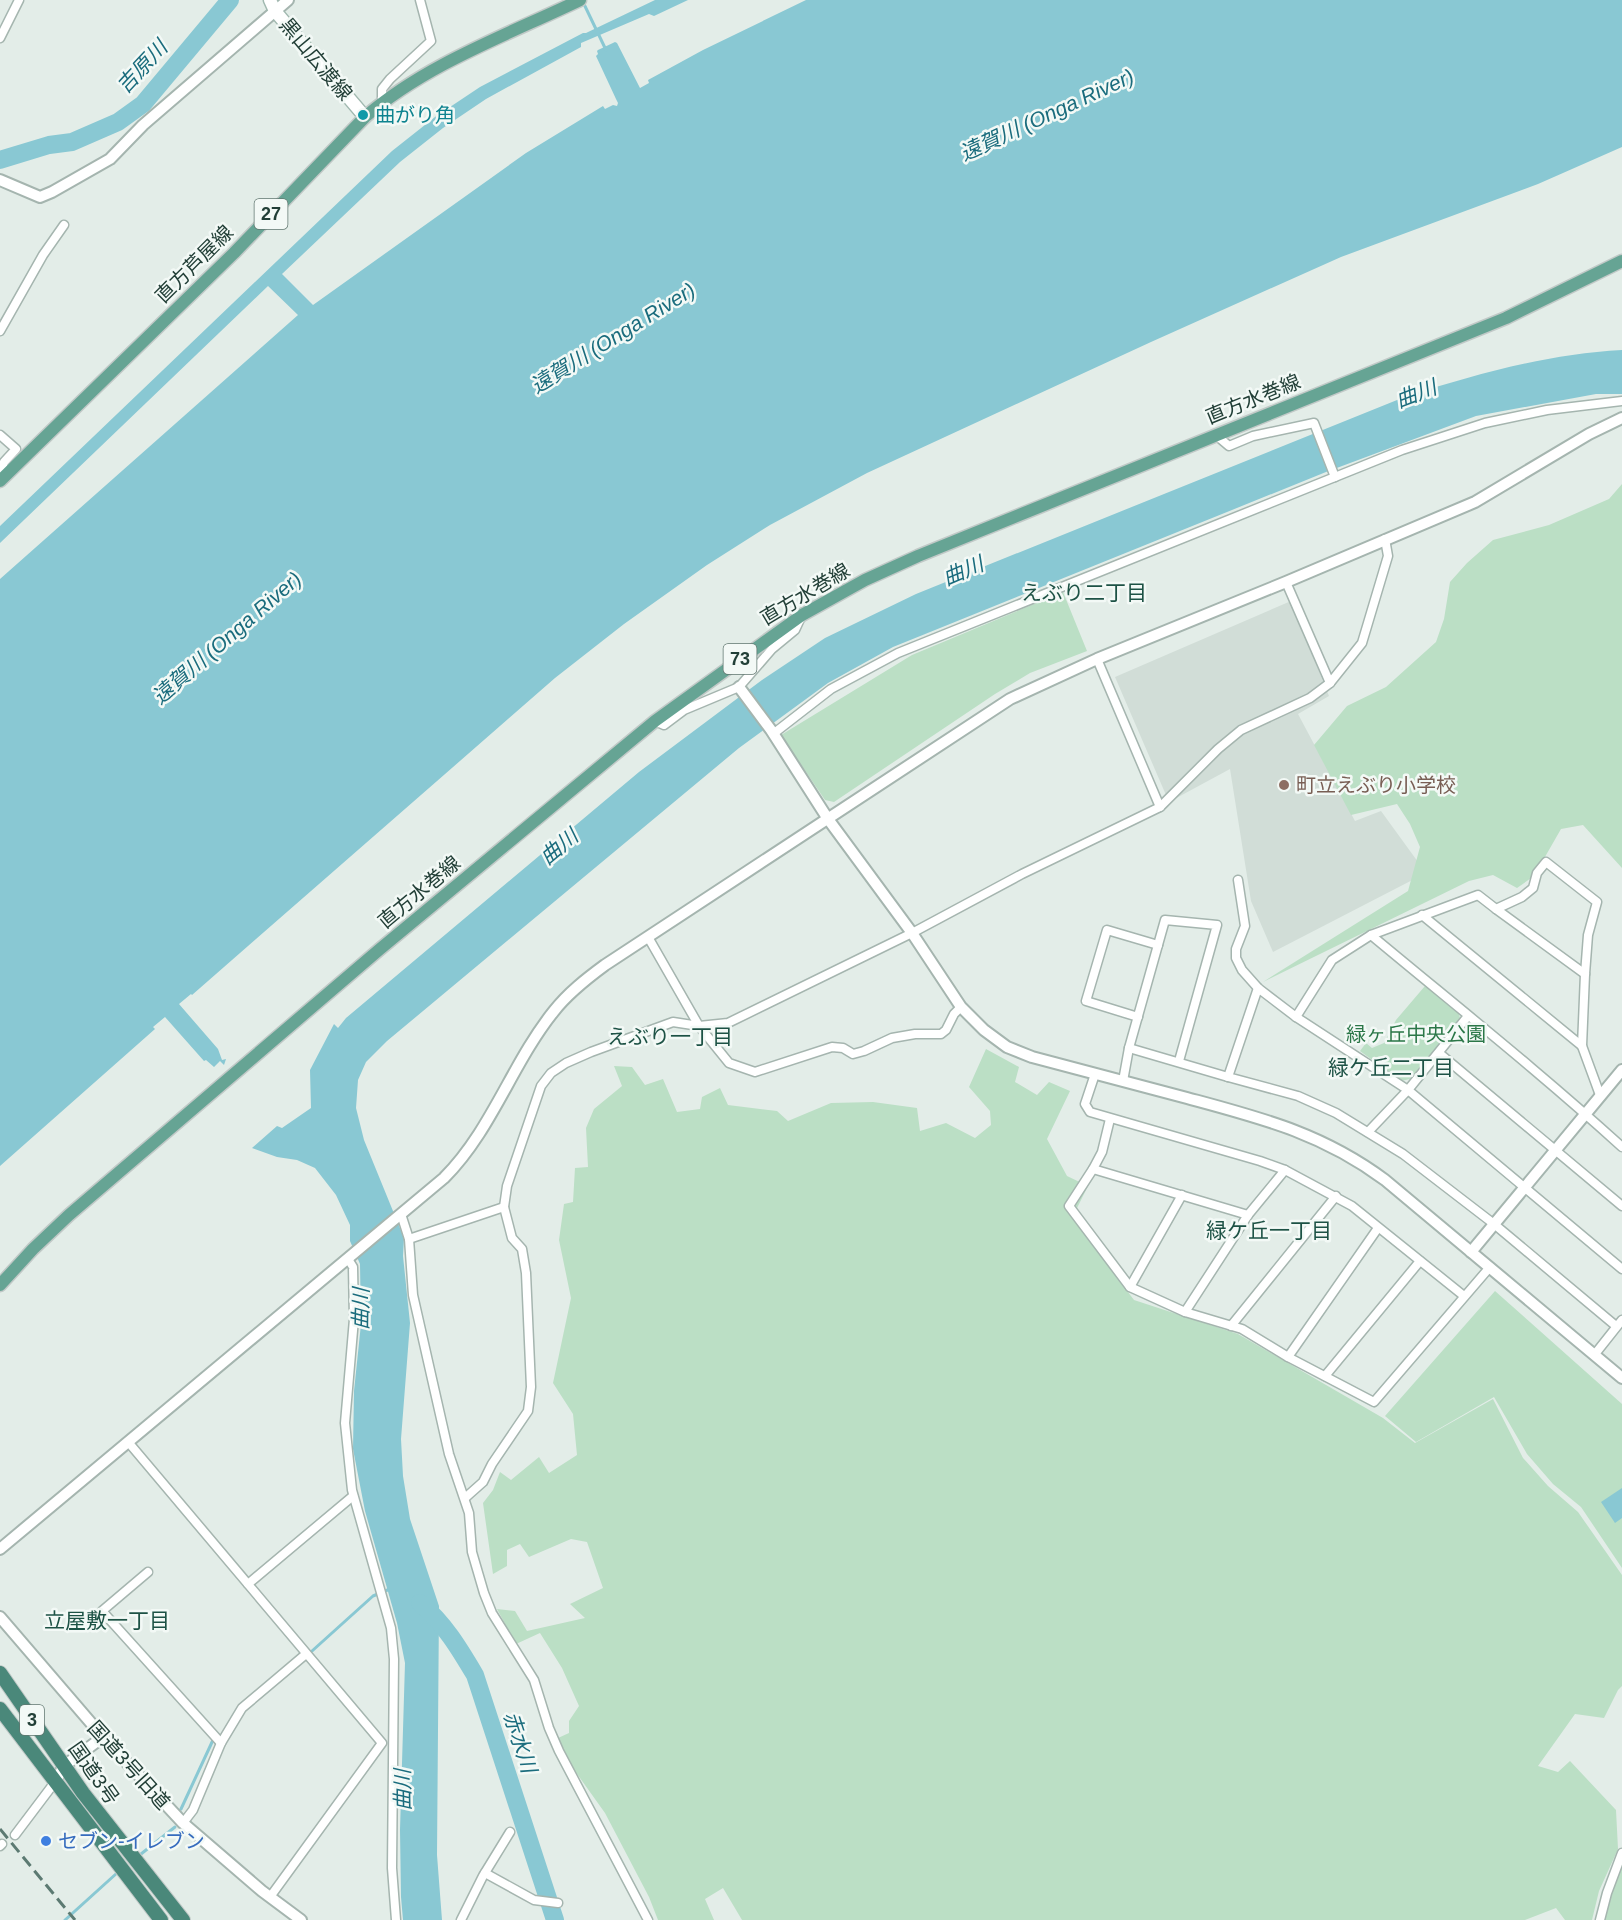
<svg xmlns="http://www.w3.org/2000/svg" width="1622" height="1920" viewBox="0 0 1622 1920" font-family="Helvetica,'Noto Sans JP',sans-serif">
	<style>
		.built { fill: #d1ddd7 }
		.green { fill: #bbdfc5 }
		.water { fill: #89c8d3 }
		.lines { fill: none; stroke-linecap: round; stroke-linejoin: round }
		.stream { stroke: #89c8d3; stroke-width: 3 }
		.river { stroke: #89c8d3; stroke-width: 18 }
		.minor-casing { stroke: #a5b5af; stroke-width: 11 }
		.tertiary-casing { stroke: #a5b5af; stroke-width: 14 }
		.secondary-casing { stroke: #a1b9b0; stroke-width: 15 }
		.primary-casing { stroke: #c1c9c7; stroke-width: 15 }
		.trunk-casing { stroke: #c1c9c7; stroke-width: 16 }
		.minor { stroke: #fff; stroke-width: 8 }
		.tertiary { stroke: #fff; stroke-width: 10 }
		.secondary { stroke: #fff; stroke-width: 12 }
		.primary { stroke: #66a494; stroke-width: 12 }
		.trunk { stroke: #4a887a; stroke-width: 14 }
		.rail { stroke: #5c7a72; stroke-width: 3; stroke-dasharray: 12 6; stroke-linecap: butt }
		.culture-dot { fill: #0f9aa8; stroke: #f3f9f6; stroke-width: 2 }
		.education-dot { fill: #8d6e63; stroke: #f3f9f6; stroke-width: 2 }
		.shop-dot { fill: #3f7fe0; stroke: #f3f9f6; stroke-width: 2 }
		.labels { text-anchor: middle; stroke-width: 5; stroke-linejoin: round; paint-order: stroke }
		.shield { fill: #f3f9f6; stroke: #617770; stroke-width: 1.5 }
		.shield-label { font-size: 18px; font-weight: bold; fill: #223f37 }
		.street-label { font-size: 20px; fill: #223f37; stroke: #f3f9f6 }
		.culture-label { font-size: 20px; fill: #0d838f; stroke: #f3f9f6; text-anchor: start }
		.education-label { font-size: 20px; fill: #785e54; stroke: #f3f9f6; text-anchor: start }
		.park-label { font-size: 20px; fill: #2b7748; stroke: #f3f9f6 }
		.shop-label { font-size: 20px; fill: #366cbe; stroke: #f3f9f6; text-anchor: start }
		.water-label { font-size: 21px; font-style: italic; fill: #1a6c7d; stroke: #f3f9f6 }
		.neighbourhood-label { font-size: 21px; fill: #1d5245; stroke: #f3f9f6 }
	</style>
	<rect width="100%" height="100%" fill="#e3ede8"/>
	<polygon class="built" points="1291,601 1329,696 1298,714 1355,821 1381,811 1426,873 1273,952 1251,901 1230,769 1169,802 1115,677"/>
	<g class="green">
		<polygon points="1622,484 1622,868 1583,825 1561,829 1534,876 1517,888 1493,875 1469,881 1263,982 1408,891 1420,847 1410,824 1397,804 1351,815 1314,745 1347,706 1386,687 1436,642 1444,619 1450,582 1467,563 1493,540 1549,525 1609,499"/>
		<polygon points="1063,592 1087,651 1030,673 995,694 834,802 825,800 781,735 912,655"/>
		<polygon points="1425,986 1459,1013 1460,1019 1410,1079 1401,1081 1360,1051 1366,1043 1372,1048 1384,1043 1396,1020"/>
		<polygon points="986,1049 1019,1067 1015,1082 1037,1095 1049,1082 1070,1091 1047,1139 1067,1176 1088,1186 1072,1218 1134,1300 1238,1334 1383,1418 1415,1443 1493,1399 1523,1458 1548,1486 1578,1512 1622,1575 1622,1686 1618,1690 1604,1718 1575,1714 1538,1766 1558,1772 1570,1761 1616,1810 1618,1849 1599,1891 1592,1920 1565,1920 1556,1908 1525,1920 742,1920 723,1888 705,1899 714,1920 658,1920 649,1897 605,1813 575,1771 558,1738 569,1733 569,1721 579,1706 562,1668 540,1633 516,1644 497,1609 515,1611 527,1631 585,1618 570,1604 603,1588 587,1542 571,1539 529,1557 520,1544 507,1550 507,1566 493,1574 483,1503 493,1490 500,1472 511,1480 539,1457 549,1473 577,1455 573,1414 553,1383 571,1298 559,1240 564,1204 573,1202 575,1168 588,1167 586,1128 594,1109 622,1086 614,1066 632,1067 645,1085 663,1079 677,1112 700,1109 702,1097 720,1088 728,1105 777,1111 788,1121 831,1103 873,1102 917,1108 920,1131 946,1123 975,1138 991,1125 990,1111 969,1087"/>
		<polygon points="1495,1291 1622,1404 1622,1568 1581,1507 1553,1484 1527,1454 1494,1397 1416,1442 1385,1416"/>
		<polygon points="1622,1867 1622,1920 1605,1920 1612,1893"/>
	</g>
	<g class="water">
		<polygon points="655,0 688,0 654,16 649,14 581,43 581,47 486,99 443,128 400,162 282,274 313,305 526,153 603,106 605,109 613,105 617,106 618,103 616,99 596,56 598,54 597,51 598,50 615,42 617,43 640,88 649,83 648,80 703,50 806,0 1622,0 1622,147 1538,184 1341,257 1151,342 867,473 770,525 707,565 624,624 555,678 192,995 191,994 179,1004 218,1049 222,1060 226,1059 224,1065 220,1061 214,1067 206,1060 204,1061 165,1017 153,1027 155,1029 0,1166 0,579 298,315 268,286 0,543 0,526 392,151 435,117 480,87 583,33 586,33"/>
		<path d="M1622 350V394H1596L1476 416 1326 472 893 647 828 683 739 748 387 1041 366 1062 358 1080 356 1108 364 1140 404 1238 403 1256 410 1323 401 1439 403 1476 410 1519 439 1606 437 1855 442 1920H403L401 1897 400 1830 405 1663 397 1623 365 1511 353 1449 354 1391 361 1324 360 1264 350 1241V1225L336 1195 315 1168 297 1160 277 1157 252 1148 277 1126 282 1128 311 1108 310 1070 334 1024 338 1028 346 1018 639 772 762 680 825 638 916 594 1407 396C1478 374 1547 354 1622 350Z"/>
		<polygon points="1622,1488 1622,1518 1615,1523 1601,1502"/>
	</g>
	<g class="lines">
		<g class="stream">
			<polyline points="583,2 606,50"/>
			<polyline points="0,159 1,160"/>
			<polyline points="312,1651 373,1596 390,1589"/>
			<polyline points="181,1809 213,1740"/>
			<polyline points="141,1854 175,1827"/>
			<polyline points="65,1920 117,1873"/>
		</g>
		<g class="river">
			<polyline points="0,160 49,145 72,142 118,122 143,104 230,0"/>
			<path d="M420 1603C444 1623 459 1648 475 1675L555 1920"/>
		</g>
		<g class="minor-casing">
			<g id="minor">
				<polyline points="0,38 19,0"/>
				<polyline points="382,102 382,89 390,79 431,41 420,0"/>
				<polyline points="0,331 43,255 64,225"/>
				<polyline points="0,435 16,449 4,462 0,474"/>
				<polyline points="1216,435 1229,446 1253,436 1314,423 1335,477"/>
				<polyline points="1286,582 1330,683"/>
				<polyline points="1097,659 1160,807"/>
				<polyline points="655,721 664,725 684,710 739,687 772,649 795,630 801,617"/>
				<polyline points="773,734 831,689 898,653 1402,450 1485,423 1547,410 1622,401"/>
				<polyline points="1238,880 1245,926 1236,949 1236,958 1242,970 1258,988 1296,1017 1408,1090 1622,1269"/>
				<polyline points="1496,909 1585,974"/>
				<polyline points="1422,915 1582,1046"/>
				<path d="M1371 935C1455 1005 1541 1073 1622 1147"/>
				<polyline points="648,937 699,1026 729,1063 755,1072 832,1047 843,1048 853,1054 864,1051 892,1038 915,1034 941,1034 946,1030 954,1014 961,1007"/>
				<polyline points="1258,988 1228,1077 1298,1096 1336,1113 1403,1154 1494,1224 1616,1326"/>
				<polyline points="1138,1017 1086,1001 1107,930 1158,945"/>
				<polyline points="1296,1017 1332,960 1371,935 1478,895 1496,909 1522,897 1533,888 1537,873 1546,862 1597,902 1588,935 1585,974 1582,1046 1600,1095"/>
				<polyline points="1129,1048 1228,1077"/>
				<polyline points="1439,1053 1622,1206"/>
				<polyline points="1095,1074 1085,1104 1090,1112 1260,1161 1285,1170 1352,1206 1464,1296"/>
				<polyline points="1123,1081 1129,1048 1165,920 1217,925 1179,1061"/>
				<polyline points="1368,1132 1408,1090 1468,1016"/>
				<polyline points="1093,1169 1102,1152 1110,1119"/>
				<polyline points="401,1214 409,1239 413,1295 449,1454 469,1513 472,1552 484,1593 492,1613 534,1680 549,1728 559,1751 648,1920"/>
				<polyline points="1248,1215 1093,1169 1069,1206 1130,1287 1185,1312 1242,1329 1288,1357 1374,1402 1490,1267"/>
				<polyline points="409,1239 504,1207"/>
				<polyline points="348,1259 353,1267 354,1319 345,1423 352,1490 391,1628 394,1659 392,1868 396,1920"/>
				<polyline points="1130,1287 1182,1195"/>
				<polyline points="1185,1312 1248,1215 1285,1170"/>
				<polyline points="1231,1326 1336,1196"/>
				<polyline points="1595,1354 1622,1320"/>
				<polyline points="1288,1357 1378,1228"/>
				<polyline points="1325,1376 1420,1261"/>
				<polyline points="129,1443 382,1743 270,1897"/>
				<polyline points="465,1498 483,1482 492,1464 528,1411 531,1387 526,1273 522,1249 512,1238 504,1207 507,1186 541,1086 551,1073 566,1063 591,1052 673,1022 699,1026 728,1023 912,933 1022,874 1160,807 1218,749 1241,730 1310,698 1330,683 1362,643 1388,556 1385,539"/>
				<polyline points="148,1572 102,1611 221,1743"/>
				<polyline points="248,1584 353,1496"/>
				<polyline points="183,1823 193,1810 221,1743 242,1708 306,1654"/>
				<polyline points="15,1835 55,1782"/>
				<polyline points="0,1846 2,1844"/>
				<polyline points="485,1873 534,1900 558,1903"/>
				<polyline points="461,1920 483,1876 510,1832"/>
				<polyline points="1600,1920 1607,1893 1622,1853"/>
			</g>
		</g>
		<g class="tertiary-casing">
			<g id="tertiary">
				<polyline points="0,180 40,197 52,192 110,159 143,125 288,0"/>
				<path d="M739 687 771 730 828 819 912 933 961 1007 984 1030 1007 1047 1032 1057C1084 1071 1135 1084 1187 1098 1261 1118 1322 1133 1385 1180L1622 1378"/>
				<polyline points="1471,1252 1622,1070"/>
				<path d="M0 1549 444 1178C492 1130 512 1063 554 1011 568 993 586 979 605 965L1010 699 1097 659 1286 582 1475 502 1589 434 1622 418"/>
				<polyline points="0,1617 103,1737 183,1823 262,1891 301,1920"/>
				<polyline points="55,1782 64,1766 103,1737"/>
			</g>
		</g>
		<g class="secondary-casing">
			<polyline id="secondary" points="270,0 275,11 365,117"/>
		</g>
		<g class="primary-casing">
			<g id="primary">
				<path d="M0 481 234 253 365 117C426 64 507 35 580 0"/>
				<polyline points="0,1285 33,1249 69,1215 380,949 655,721 802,615 865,580 918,556 1506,318 1622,261"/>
			</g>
		</g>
		<g class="trunk-casing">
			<g id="trunk">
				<polyline points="0,1673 83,1793 183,1920"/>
				<polyline points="0,1709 161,1920"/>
			</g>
		</g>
		<use href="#minor" class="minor"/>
		<use href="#tertiary" class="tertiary"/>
		<use href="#secondary" class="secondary"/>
		<use href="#primary" class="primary"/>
		<use href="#trunk" class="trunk"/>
		<polyline class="rail" points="0,1829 75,1920"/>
	</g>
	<circle class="culture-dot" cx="363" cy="115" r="6"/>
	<circle class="education-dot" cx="1284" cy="785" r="6"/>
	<circle class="shop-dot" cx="46" cy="1841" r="6"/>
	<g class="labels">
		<g class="shield">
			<rect x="254.5" y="199" width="33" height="30" rx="4.5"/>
			<rect x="723.5" y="644" width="33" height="30" rx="4.5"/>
			<rect x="20" y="1705" width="24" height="30" rx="4.5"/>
		</g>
		<g class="shield-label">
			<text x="271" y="220">27</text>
			<text x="740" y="665">73</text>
			<text x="32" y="1726">3</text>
		</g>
		<g class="street-label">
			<text transform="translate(316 59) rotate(50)" y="7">黒山広渡線</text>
			<text transform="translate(194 264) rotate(-45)" y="7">直方芦屋線</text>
			<text transform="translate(1253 399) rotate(-22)" y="7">直方水巻線</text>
			<text transform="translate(805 594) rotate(-31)" y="7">直方水巻線</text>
			<text transform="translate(419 892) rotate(-40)" y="7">直方水巻線</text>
			<text transform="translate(129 1765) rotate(48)" y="7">国道3号旧道</text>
			<text transform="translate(94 1773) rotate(55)" y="7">国道3号</text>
		</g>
		<g class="culture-label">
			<text x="375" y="122">曲がり角</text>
		</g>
		<g class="education-label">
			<text x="1296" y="792">町立えぶり小学校</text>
		</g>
		<g class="park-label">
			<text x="1416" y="1041">緑ヶ丘中央公園</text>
		</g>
		<g class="shop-label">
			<text x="58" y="1848">セブン-イレブン</text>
		</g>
		<g class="water-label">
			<text transform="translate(142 67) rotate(-47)" y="7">吉原川</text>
			<text transform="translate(1047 115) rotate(-25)" y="7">遠賀川 (Onga River)</text>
			<text transform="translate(613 338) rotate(-32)" y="7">遠賀川 (Onga River)</text>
			<text transform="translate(1416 394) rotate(-21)" y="7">曲川</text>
			<text transform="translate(963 571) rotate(-23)" y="7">曲川</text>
			<text transform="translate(227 638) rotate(-41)" y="7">遠賀川 (Onga River)</text>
			<text transform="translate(559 847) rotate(-40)" y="7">曲川</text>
			<text transform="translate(361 1309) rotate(-89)" y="7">曲川</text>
			<text transform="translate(520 1742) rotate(72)" y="7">赤水川</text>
			<text transform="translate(403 1790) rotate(-91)" y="7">曲川</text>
		</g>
		<g class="neighbourhood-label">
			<text x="1084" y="600">えぶり二丁目</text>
			<text x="670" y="1044">えぶり一丁目</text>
			<text x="1391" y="1075">緑ケ丘二丁目</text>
			<text x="1269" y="1238">緑ケ丘一丁目</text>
			<text x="107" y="1628">立屋敷一丁目</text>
		</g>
	</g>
</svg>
